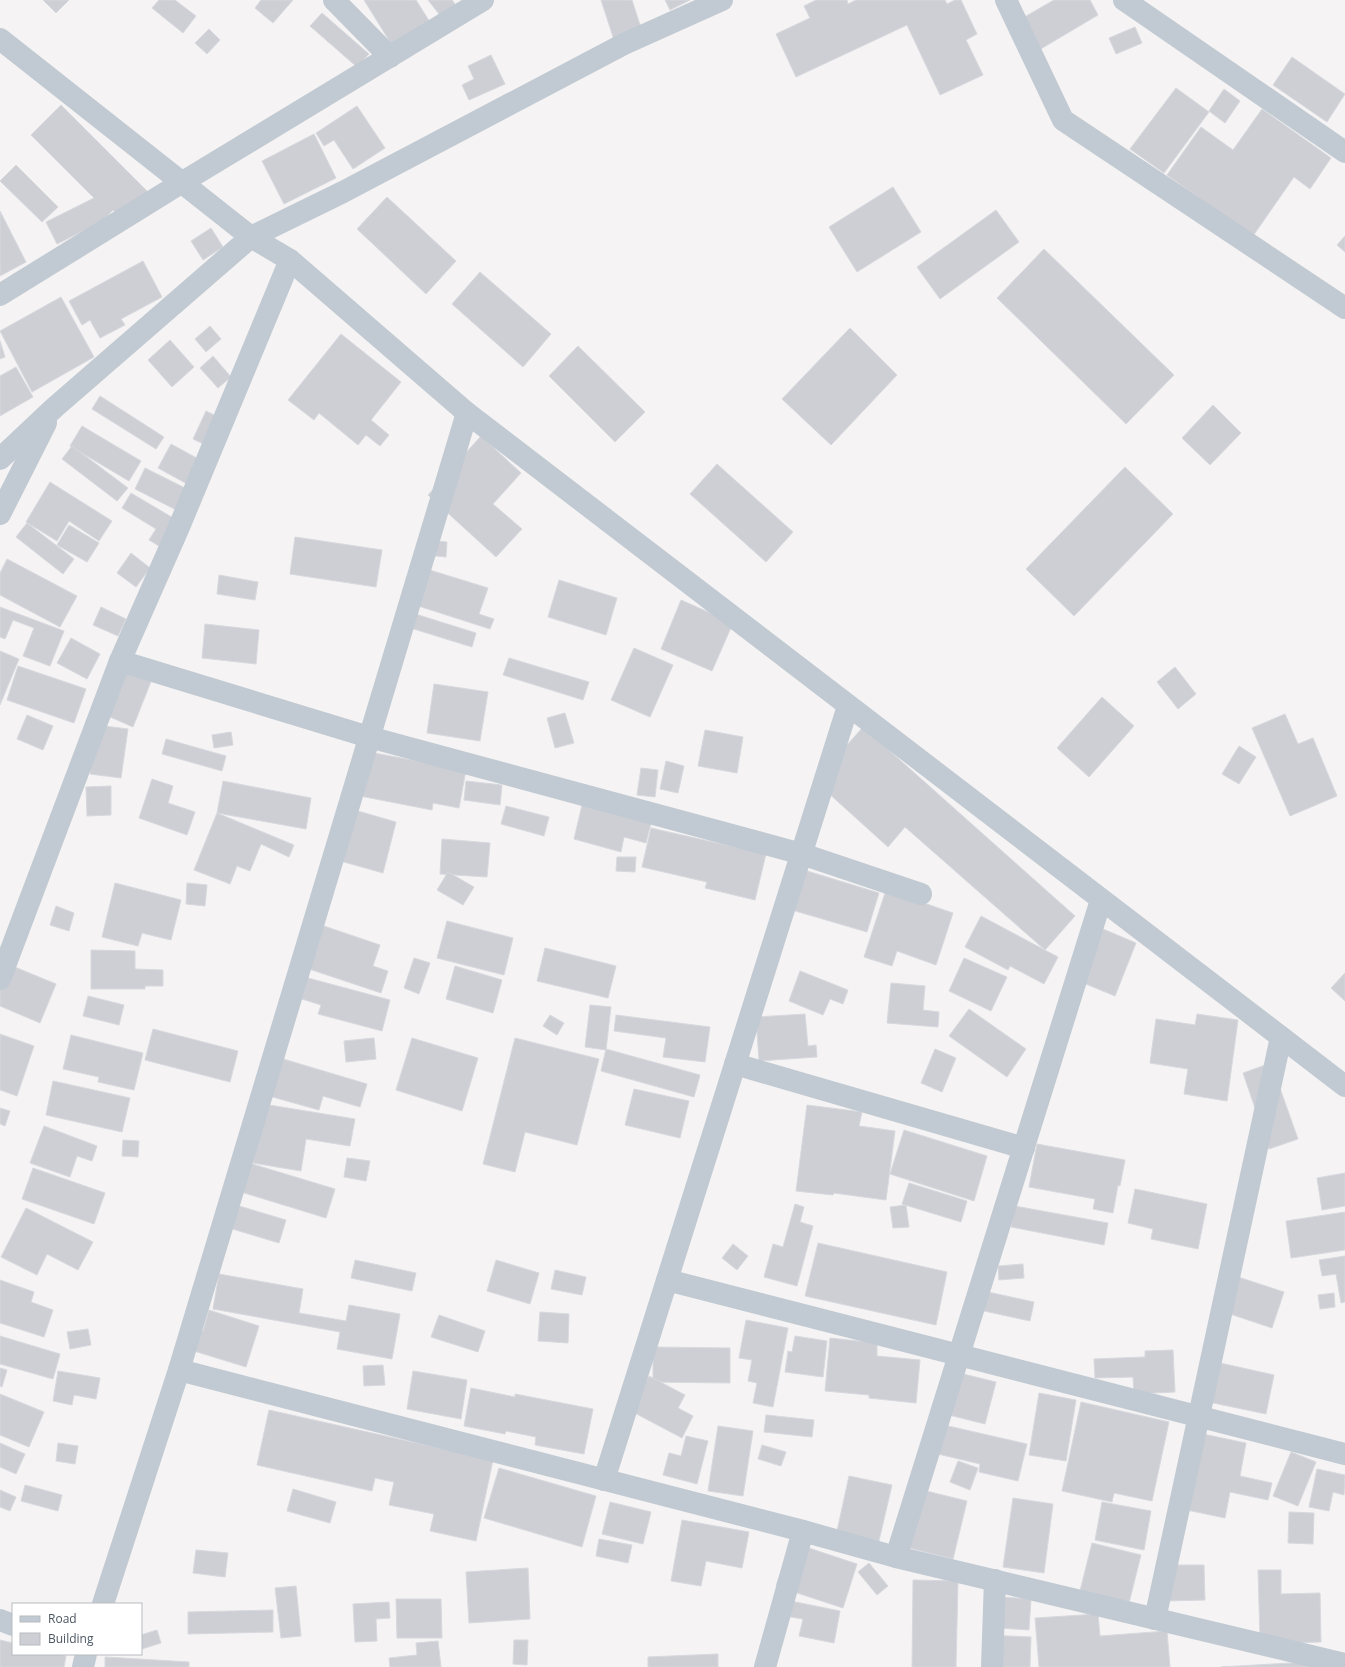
<svg xmlns="http://www.w3.org/2000/svg" width="1345" height="1667" viewBox="0 0 1345 1667" font-family="'Open Sans',sans-serif">
	<style>
		.building { fill: #cdcfd5; stroke: #d7d9de }
		.lines { fill: none; stroke-linecap: round; stroke-linejoin: round }
		.minor { stroke: #c1cad2; stroke-width: 22 }
	</style>
	<rect width="100%" height="100%" fill="#f5f3f3"/>
	<g class="building">
		<polygon points="43,0 69,0 56,13"/>
		<polygon points="159,0 175,0 196,16 183,33 152,8"/>
		<polygon points="261,0 293,0 273,23 255,8"/>
		<polygon points="364,0 416,0 433,27 395,50"/>
		<polygon points="428,0 452,0 458,8 443,19"/>
		<polygon points="601,0 632,0 642,31 614,40"/>
		<polygon points="665,0 690,0 670,10"/>
		<polygon points="816,0 847,0 848,4 856,0 945,0 947,4 955,0 961,0 977,34 966,40 983,75 940,95 907,25 796,77 776,34 810,18 804,6"/>
		<polygon points="1054,0 1090,0 1098,15 1039,50 1021,19"/>
		<polygon points="322,13 369,54 357,67 310,26"/>
		<polygon points="1135,27 1142,43 1116,54 1109,38"/>
		<polygon points="209,29 220,40 207,54 195,43"/>
		<polygon points="491,55 505,84 469,100 462,85 474,79 468,66"/>
		<polygon points="1292,57 1345,94 1327,122 1273,85"/>
		<polygon points="1176,88 1209,112 1164,173 1130,149"/>
		<polygon points="1224,89 1240,101 1225,123 1209,111"/>
		<polygon points="61,105 153,197 118,214 113,210 101,222 57,244 46,222 94,198 31,135"/>
		<polygon points="357,106 385,148 353,169 334,140 324,146 316,133"/>
		<polygon points="1262,109 1331,158 1310,189 1294,177 1253,236 1167,175 1201,127 1233,150"/>
		<polygon points="314,134 336,178 284,204 262,161"/>
		<polygon points="16,165 58,207 42,222 0,181"/>
		<polygon points="893,187 921,232 857,272 829,227"/>
		<polygon points="387,197 456,261 426,294 357,229"/>
		<polygon points="996,210 1019,242 940,299 917,267"/>
		<polygon points="0,211 26,262 0,276"/>
		<polygon points="211,228 223,247 203,260 191,241"/>
		<polygon points="1345,236 1345,252 1337,245"/>
		<polygon points="1044,249 1174,375 1126,424 997,298"/>
		<polygon points="143,261 162,297 121,319 125,325 100,338 90,320 82,325 69,301"/>
		<polygon points="480,272 551,334 523,367 452,304"/>
		<polygon points="61,297 94,357 32,392 0,331"/>
		<polygon points="210,326 221,339 206,352 195,339"/>
		<polygon points="850,328 897,375 831,445 782,399"/>
		<polygon points="341,334 401,382 371,420 389,435 380,446 366,435 358,445 319,413 314,420 288,400"/>
		<polygon points="170,340 194,367 172,387 148,360"/>
		<polygon points="0,341 5,357 0,359"/>
		<polygon points="578,346 645,412 615,442 549,376"/>
		<polygon points="213,356 231,377 218,388 200,368"/>
		<polygon points="16,367 33,397 0,416 0,376"/>
		<polygon points="100,396 164,437 156,449 92,409"/>
		<polygon points="1213,405 1241,433 1210,465 1182,438"/>
		<polygon points="206,411 228,422 214,449 193,439"/>
		<polygon points="82,426 141,461 129,481 70,446"/>
		<polygon points="481,436 521,473 493,504 522,529 496,557 428,495"/>
		<polygon points="171,444 213,467 200,491 158,468"/>
		<polygon points="72,446 128,488 117,501 62,459"/>
		<polygon points="717,464 793,532 766,562 690,494"/>
		<polygon points="1125,467 1173,514 1074,616 1026,569"/>
		<polygon points="145,468 199,495 188,516 135,489"/>
		<polygon points="50,482 112,521 99,541 69,521 57,541 26,522"/>
		<polygon points="131,493 185,525 169,552 149,540 156,529 122,508"/>
		<polygon points="27,523 74,559 63,574 16,537"/>
		<polygon points="69,525 99,543 87,562 57,545"/>
		<polygon points="295,537 382,550 376,587 290,574"/>
		<polygon points="427,540 447,542 446,557 426,555"/>
		<polygon points="131,553 150,568 136,587 117,573"/>
		<polygon points="7,559 77,596 60,627 0,595 0,573"/>
		<polygon points="420,567 488,588 479,614 494,619 490,629 409,603"/>
		<polygon points="219,575 258,582 255,600 217,594"/>
		<polygon points="559,580 617,598 606,635 548,617"/>
		<polygon points="681,600 733,623 712,671 661,649"/>
		<polygon points="0,607 64,631 50,666 23,656 34,628 13,620 5,639 0,637"/>
		<polygon points="101,607 126,619 118,636 93,625"/>
		<polygon points="409,612 476,633 472,647 404,626"/>
		<polygon points="205,624 259,630 256,664 202,658"/>
		<polygon points="71,638 100,654 87,679 57,663"/>
		<polygon points="634,648 673,665 650,717 611,700"/>
		<polygon points="0,651 19,659 0,705"/>
		<polygon points="509,658 589,682 583,700 503,675"/>
		<polygon points="18,666 86,689 74,723 7,700"/>
		<polygon points="121,666 152,679 133,727 101,713"/>
		<polygon points="1175,667 1196,694 1178,709 1157,682"/>
		<polygon points="434,684 488,692 480,741 427,733"/>
		<polygon points="1102,697 1134,726 1089,777 1057,748"/>
		<polygon points="565,713 574,743 555,748 547,718"/>
		<polygon points="1285,714 1298,744 1313,738 1337,796 1290,816 1252,728"/>
		<polygon points="27,715 53,726 43,750 17,739"/>
		<polygon points="97,725 128,729 121,778 90,774"/>
		<polygon points="863,727 1075,916 1045,950 905,827 888,847 815,781"/>
		<polygon points="705,730 743,737 737,773 698,766"/>
		<polygon points="231,732 233,745 214,748 212,735"/>
		<polygon points="166,739 226,756 222,771 162,754"/>
		<polygon points="1239,746 1256,757 1239,784 1222,774"/>
		<polygon points="369,752 466,770 459,808 433,803 432,810 360,796"/>
		<polygon points="666,761 684,766 678,793 660,789"/>
		<polygon points="641,768 658,770 655,797 637,795"/>
		<polygon points="152,779 173,786 168,803 195,812 187,835 139,818"/>
		<polygon points="223,781 311,798 306,829 217,813"/>
		<polygon points="466,781 502,785 500,805 464,800"/>
		<polygon points="111,786 111,815 87,816 86,787"/>
		<polygon points="582,805 651,823 646,843 624,837 621,852 574,839"/>
		<polygon points="506,806 549,817 544,836 501,824"/>
		<polygon points="351,809 396,822 383,873 337,860"/>
		<polygon points="217,813 294,845 289,857 261,844 250,871 237,866 230,884 194,870"/>
		<polygon points="651,828 766,854 755,900 705,888 707,882 642,867"/>
		<polygon points="442,839 490,843 487,877 440,874"/>
		<polygon points="617,857 636,857 635,872 616,871"/>
		<polygon points="804,870 879,893 867,932 792,910"/>
		<polygon points="448,872 474,887 463,905 437,890"/>
		<polygon points="115,883 181,900 171,940 142,933 138,946 102,937"/>
		<polygon points="187,883 207,885 205,906 186,904"/>
		<polygon points="886,890 953,913 936,965 897,951 892,966 864,957"/>
		<polygon points="56,906 74,913 69,931 50,925"/>
		<polygon points="981,916 1058,957 1044,984 1010,966 1008,970 965,947"/>
		<polygon points="447,921 513,938 504,975 437,958"/>
		<polygon points="321,925 380,945 373,966 388,971 381,993 306,968"/>
		<polygon points="1103,929 1136,943 1115,996 1081,982"/>
		<polygon points="545,948 616,966 608,998 537,981"/>
		<polygon points="91,950 135,951 135,969 163,970 163,986 145,986 145,989 91,989"/>
		<polygon points="414,958 430,963 419,994 404,988"/>
		<polygon points="964,958 1007,977 991,1011 949,991"/>
		<polygon points="5,963 56,984 40,1023 0,1006 0,975"/>
		<polygon points="455,966 502,980 493,1013 446,999"/>
		<polygon points="800,971 848,990 843,1004 830,999 823,1015 789,1001"/>
		<polygon points="1345,973 1345,1001 1331,988"/>
		<polygon points="308,978 390,1000 382,1031 318,1014 321,1005 302,999"/>
		<polygon points="891,983 925,986 923,1010 939,1012 938,1027 887,1023"/>
		<polygon points="88,996 124,1005 119,1025 83,1016"/>
		<polygon points="590,1005 611,1007 606,1050 585,1047"/>
		<polygon points="969,1009 1026,1049 1007,1077 949,1036"/>
		<polygon points="805,1014 808,1046 816,1045 817,1057 759,1061 756,1017"/>
		<polygon points="1197,1014 1238,1020 1227,1101 1184,1094 1188,1069 1150,1063 1156,1019 1195,1025"/>
		<polygon points="550,1015 564,1023 557,1035 543,1026"/>
		<polygon points="616,1015 710,1027 705,1062 663,1057 666,1038 614,1031"/>
		<polygon points="153,1029 238,1051 230,1082 145,1060"/>
		<polygon points="0,1034 34,1046 17,1096 0,1090"/>
		<polygon points="71,1035 143,1053 134,1090 98,1082 99,1077 63,1069"/>
		<polygon points="374,1038 376,1059 346,1062 344,1041"/>
		<polygon points="412,1038 478,1058 462,1111 396,1090"/>
		<polygon points="515,1038 599,1059 577,1145 525,1132 515,1172 483,1164"/>
		<polygon points="606,1049 700,1075 694,1097 601,1071"/>
		<polygon points="935,1049 956,1058 942,1092 921,1083"/>
		<polygon points="280,1058 367,1084 360,1107 323,1096 319,1110 269,1096"/>
		<polygon points="1271,1063 1298,1139 1269,1149 1243,1073"/>
		<polygon points="53,1081 130,1098 122,1132 46,1115"/>
		<polygon points="634,1089 689,1101 680,1138 625,1125"/>
		<polygon points="263,1104 355,1119 350,1146 306,1139 301,1171 253,1163"/>
		<polygon points="807,1105 862,1112 859,1126 895,1131 886,1200 834,1193 833,1195 796,1191"/>
		<polygon points="0,1108 10,1111 5,1126 0,1124"/>
		<polygon points="44,1126 97,1146 92,1161 77,1156 70,1177 30,1163"/>
		<polygon points="904,1130 987,1156 974,1201 890,1174"/>
		<polygon points="123,1140 139,1141 138,1157 122,1156"/>
		<polygon points="1037,1144 1125,1160 1120,1186 1118,1185 1113,1213 1093,1209 1095,1199 1029,1187"/>
		<polygon points="347,1158 370,1161 366,1181 344,1177"/>
		<polygon points="249,1163 335,1189 326,1218 241,1192"/>
		<polygon points="33,1168 105,1193 94,1224 22,1199"/>
		<polygon points="1345,1173 1345,1206 1322,1210 1317,1178"/>
		<polygon points="909,1183 967,1201 961,1222 902,1204"/>
		<polygon points="1135,1189 1207,1204 1198,1249 1151,1239 1153,1229 1128,1223"/>
		<polygon points="795,1204 804,1207 800,1222 813,1226 797,1286 764,1277 773,1244 783,1247"/>
		<polygon points="236,1205 286,1220 279,1243 229,1228"/>
		<polygon points="906,1205 909,1227 893,1228 890,1207"/>
		<polygon points="1015,1206 1108,1223 1104,1245 1011,1227"/>
		<polygon points="26,1208 93,1242 78,1270 47,1254 37,1275 1,1257"/>
		<polygon points="1345,1212 1345,1250 1291,1258 1286,1221"/>
		<polygon points="818,1243 947,1272 936,1325 805,1296"/>
		<polygon points="733,1244 748,1256 737,1270 722,1258"/>
		<polygon points="1345,1256 1345,1302 1341,1303 1336,1274 1322,1276 1319,1260"/>
		<polygon points="355,1260 416,1273 412,1291 351,1278"/>
		<polygon points="496,1260 539,1273 530,1304 487,1291"/>
		<polygon points="1023,1264 1024,1278 999,1280 998,1266"/>
		<polygon points="555,1270 586,1277 582,1295 551,1289"/>
		<polygon points="1223,1272 1284,1292 1272,1328 1212,1308"/>
		<polygon points="219,1274 303,1289 299,1313 346,1321 349,1305 400,1314 392,1359 337,1349 340,1332 213,1309"/>
		<polygon points="0,1280 34,1292 31,1302 53,1310 44,1337 0,1323"/>
		<polygon points="988,1292 1034,1302 1030,1321 984,1311"/>
		<polygon points="1334,1293 1335,1307 1320,1309 1318,1295"/>
		<polygon points="209,1310 259,1326 246,1367 194,1351 200,1330 203,1331"/>
		<polygon points="540,1312 569,1314 568,1343 538,1341"/>
		<polygon points="439,1315 485,1331 478,1352 431,1337"/>
		<polygon points="746,1320 788,1328 773,1407 753,1403 757,1383 748,1381 752,1360 739,1358"/>
		<polygon points="88,1329 91,1345 70,1349 67,1332"/>
		<polygon points="0,1336 60,1354 53,1379 0,1364"/>
		<polygon points="795,1336 827,1341 823,1377 785,1372 788,1351 792,1352"/>
		<polygon points="830,1338 877,1343 877,1356 920,1360 916,1403 869,1398 869,1395 825,1391"/>
		<polygon points="653,1347 730,1348 730,1383 653,1382"/>
		<polygon points="1173,1350 1175,1392 1134,1394 1133,1377 1095,1378 1094,1359 1145,1357 1145,1351"/>
		<polygon points="1207,1360 1274,1375 1266,1414 1199,1400"/>
		<polygon points="383,1365 385,1385 364,1386 363,1366"/>
		<polygon points="0,1368 7,1370 2,1387 0,1386"/>
		<polygon points="58,1371 100,1378 96,1399 74,1395 72,1405 53,1401"/>
		<polygon points="413,1371 467,1380 461,1419 407,1409"/>
		<polygon points="959,1373 996,1382 985,1424 949,1415"/>
		<polygon points="649,1376 685,1395 678,1408 693,1416 682,1438 631,1411"/>
		<polygon points="471,1388 515,1397 515,1394 593,1409 584,1454 535,1445 536,1437 506,1431 505,1434 464,1426"/>
		<polygon points="1039,1393 1076,1400 1066,1461 1029,1455"/>
		<polygon points="0,1394 44,1412 29,1447 0,1435"/>
		<polygon points="1081,1402 1169,1422 1152,1501 1114,1493 1112,1502 1062,1491"/>
		<polygon points="269,1410 493,1460 476,1541 430,1531 434,1514 389,1505 394,1482 375,1478 372,1491 257,1465"/>
		<polygon points="766,1415 814,1420 812,1437 764,1432"/>
		<polygon points="944,1425 1027,1444 1018,1481 979,1472 980,1464 938,1454"/>
		<polygon points="718,1426 753,1431 743,1496 708,1491"/>
		<polygon points="1198,1433 1246,1443 1240,1476 1272,1483 1268,1500 1230,1492 1225,1518 1182,1509"/>
		<polygon points="686,1436 708,1441 697,1484 663,1475 669,1453 681,1456"/>
		<polygon points="0,1443 25,1454 16,1474 0,1467"/>
		<polygon points="58,1443 78,1446 75,1464 56,1461"/>
		<polygon points="762,1445 786,1452 781,1466 758,1459"/>
		<polygon points="1291,1452 1316,1462 1298,1506 1273,1496"/>
		<polygon points="958,1461 978,1468 970,1490 950,1482"/>
		<polygon points="499,1468 596,1496 582,1547 484,1518"/>
		<polygon points="1317,1469 1345,1475 1344,1495 1333,1492 1329,1511 1309,1507"/>
		<polygon points="849,1476 892,1485 879,1541 837,1531"/>
		<polygon points="25,1485 62,1495 58,1511 21,1501"/>
		<polygon points="293,1489 336,1502 330,1523 287,1511"/>
		<polygon points="918,1489 967,1501 953,1559 905,1547"/>
		<polygon points="0,1490 16,1497 10,1511 0,1507"/>
		<polygon points="1013,1498 1053,1504 1044,1573 1003,1567"/>
		<polygon points="610,1502 651,1512 643,1544 602,1534"/>
		<polygon points="1102,1502 1151,1511 1144,1550 1095,1540"/>
		<polygon points="1289,1512 1314,1513 1313,1544 1288,1543"/>
		<polygon points="682,1520 749,1532 742,1568 706,1561 701,1586 671,1581"/>
		<polygon points="599,1539 632,1545 628,1563 596,1556"/>
		<polygon points="791,1542 857,1564 843,1608 776,1586"/>
		<polygon points="1092,1543 1141,1555 1129,1603 1080,1591"/>
		<polygon points="196,1550 228,1553 225,1577 193,1573"/>
		<polygon points="869,1563 888,1586 877,1595 858,1572"/>
		<polygon points="1163,1565 1204,1565 1205,1600 1164,1601"/>
		<polygon points="528,1568 530,1619 469,1623 466,1572"/>
		<polygon points="1258,1570 1281,1570 1281,1594 1320,1593 1321,1642 1279,1643 1260,1638"/>
		<polygon points="913,1580 958,1581 956,1667 912,1667"/>
		<polygon points="296,1586 301,1636 281,1638 275,1588"/>
		<polygon points="986,1596 1031,1599 1029,1630 984,1627"/>
		<polygon points="776,1598 840,1611 834,1643 799,1636 803,1619 772,1614"/>
		<polygon points="396,1599 441,1599 442,1638 397,1638"/>
		<polygon points="389,1602 390,1618 376,1619 377,1641 355,1642 353,1604"/>
		<polygon points="273,1610 273,1632 188,1634 188,1612"/>
		<polygon points="1098,1614 1100,1636 1167,1631 1170,1667 1039,1667 1035,1618"/>
		<polygon points="157,1630 161,1643 142,1649 141,1635"/>
		<polygon points="988,1635 1031,1637 1030,1667 987,1667"/>
		<polygon points="0,1640 13,1643 13,1654 57,1654 66,1656 64,1667 0,1667"/>
		<polygon points="514,1640 528,1640 527,1665 513,1664"/>
		<polygon points="438,1641 441,1667 390,1667 389,1658 417,1655 416,1643"/>
		<polygon points="718,1654 718,1667 648,1667 648,1657"/>
		<polygon points="105,1657 189,1662 189,1667 105,1667"/>
		<polygon points="1324,1661 1324,1667 1221,1667"/>
	</g>
	<g class="lines">
		<g class="minor">
			<polyline points="334,0 390,57"/>
			<polyline points="1006,0 1063,120 1345,308"/>
			<polyline points="1124,0 1345,152"/>
			<polyline points="0,39 251,237 290,260 467,413 1345,1086"/>
			<polyline points="0,295 181,183 483,0"/>
			<polyline points="0,459 54,408 251,237 343,192 624,44 722,0"/>
			<polyline points="0,514 46,423"/>
			<polyline points="120,661 369,737 802,854 921,894"/>
			<polyline points="0,979 120,661 179,527 290,260"/>
			<polyline points="735,1064 1024,1148"/>
			<polyline points="667,1280 1345,1454"/>
			<polyline points="179,1370 803,1531 896,1557 1345,1664"/>
			<polyline points="604,1480 848,706"/>
			<polyline points="896,1557 1101,900"/>
			<polyline points="103,1604 179,1370 467,413"/>
			<polyline points="1155,1619 1281,1037"/>
			<polyline points="0,1620 13,1625"/>
			<polyline points="83,1667 86,1654"/>
			<polyline points="765,1667 803,1531"/>
			<polyline points="992,1667 995,1580"/>
		</g>
	</g>
	<rect x="12" y="1603" width="130" height="52" fill="#ffffff" stroke="#b7bbc0"/>
	<rect x="20" y="1616" width="20" height="6" fill="#c1cad2" stroke="#b7bbc0"/>
	<text x="48" y="1623" font-size="12" fill="#4a5661">Road</text>
	<rect x="20" y="1633" width="20" height="12" fill="#cdcfd5" stroke="#b7bbc0"/>
	<text x="48" y="1643" font-size="12" fill="#4a5661">Building</text>
</svg>
